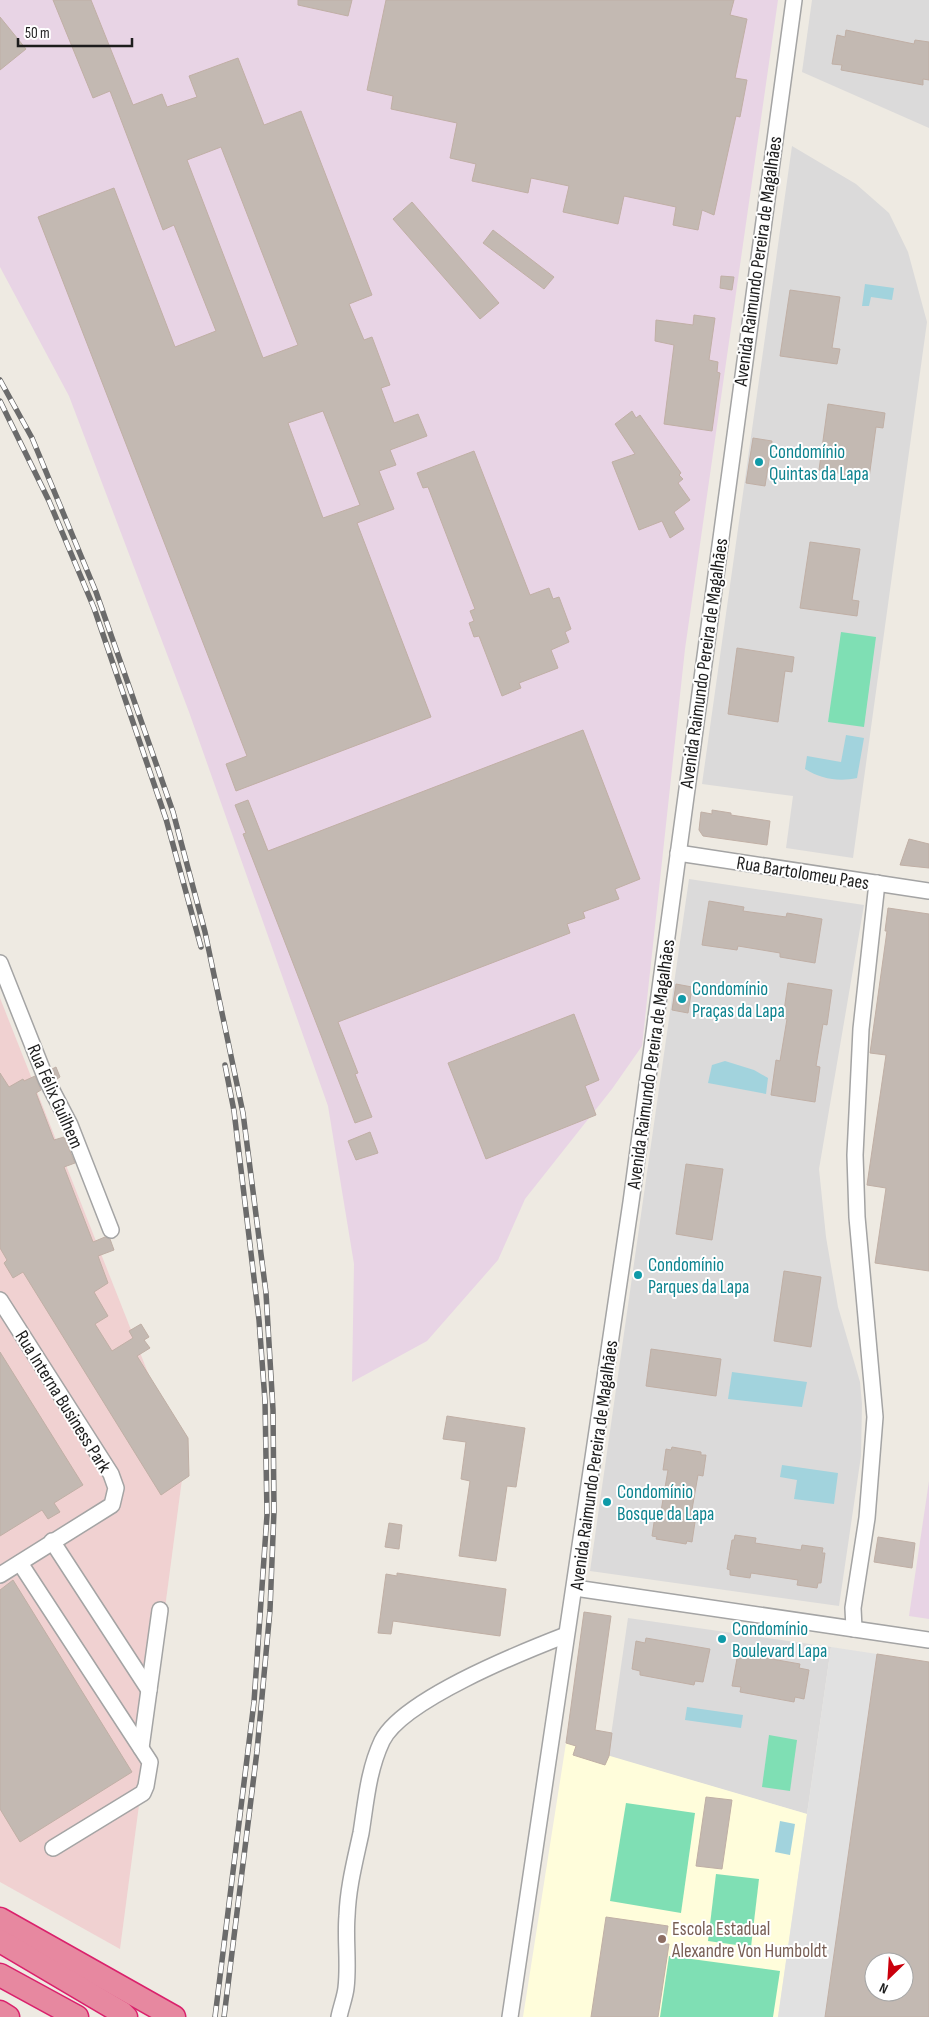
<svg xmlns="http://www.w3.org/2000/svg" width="929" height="2017" viewBox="0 0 929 2017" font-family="'Sofia Sans Condensed',sans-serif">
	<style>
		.residential { fill: #dbdada }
		.commercial { fill: #f0d1d1 }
		.industrial { fill: #e8d4e5 }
		.education { fill: #fffddb }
		.pitch { fill: #7fdfb4 }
		.parking { fill: #e1e1e1 }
		.water { fill: #a2d3dd }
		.building { fill: #c3b9b2; stroke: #c0afa5; fill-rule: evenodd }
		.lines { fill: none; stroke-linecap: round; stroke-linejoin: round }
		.minor-casing { stroke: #a4a4a4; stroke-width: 18 }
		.highway-casing { stroke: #da216c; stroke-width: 25 }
		.minor { stroke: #fff; stroke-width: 15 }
		.highway { stroke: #e788a0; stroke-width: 22 }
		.rail-casing { stroke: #6b6b6b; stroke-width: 5.5 }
		.rail { stroke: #fff; stroke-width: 4; stroke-dasharray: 11; stroke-linecap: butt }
		.culture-dot { fill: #0f9aa8; stroke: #fff; stroke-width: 2 }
		.education-dot { fill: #8d6e63; stroke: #fff; stroke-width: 2 }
		.labels { text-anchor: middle; stroke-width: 4; stroke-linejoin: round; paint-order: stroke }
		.street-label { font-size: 19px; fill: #1d1d1d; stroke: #fff }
		.culture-label { font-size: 19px; fill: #0d838f; stroke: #fff; text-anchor: start }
		.education-label { font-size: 19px; fill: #785e54; stroke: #fff; text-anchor: start }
	</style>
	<rect width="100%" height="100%" fill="#eeeae2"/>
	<g class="residential">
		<polygon points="812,0 929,0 929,128 802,72"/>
		<polygon points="792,146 856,184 889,213 908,252 927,322 853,858 786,848 793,796 702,784"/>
		<polygon points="689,879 864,905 819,1169 826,1237 838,1307 860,1382 862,1404 861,1456 839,1606 590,1571"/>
		<polygon points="628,1618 831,1647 807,1814 608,1756"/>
	</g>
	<polygon class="commercial" points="0,998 184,1464 120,1949 0,1882"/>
	<g class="industrial">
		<polygon points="0,0 778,0 685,649 642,1046 612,1089 525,1199 498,1260 427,1341 352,1382 354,1264 328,1106 189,712 69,396 0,267"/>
		<polygon points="929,1481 929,1619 909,1616"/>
	</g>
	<polygon class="education" points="566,1743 807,1814 778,2017 523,2017"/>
	<g class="pitch">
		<polygon points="841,632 876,637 864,727 828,722"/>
		<polygon points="769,1735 797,1740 790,1791 762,1787"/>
		<polygon points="626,1803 695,1813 681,1913 610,1901"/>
		<polygon points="716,1874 759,1879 751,1947 708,1941"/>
		<polygon points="669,1956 780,1971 773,2017 660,2017"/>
	</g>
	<polygon class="parking" points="831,1647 877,1654 825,2017 778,2017"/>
	<g class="water">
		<polygon points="865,284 894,288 892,300 871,297 869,306 862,306"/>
		<path d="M846 735 864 738 857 778C839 782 821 779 805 769L807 756 841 762Z"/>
		<polygon points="725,1061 754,1070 768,1078 766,1094 708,1083 712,1065"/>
		<polygon points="732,1372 807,1382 802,1407 728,1399"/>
		<polygon points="782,1465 838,1473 834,1504 794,1499 797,1480 780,1477"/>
		<polygon points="687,1707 743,1715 741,1728 685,1720"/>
		<polygon points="780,1821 795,1824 790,1855 775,1852"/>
	</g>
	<g class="building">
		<path d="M53 0H91L133 105 162 94 167 107 197 97 189 76 238 58 264 125 301 111 372 295 349 304 364 340 372 337 390 385 381 388 394 423 418 414 427 436 390 450 396 465 379 471 394 509 357 523 431 717 236 791 226 764 247 756 38 217 114 188 175 347 216 331 174 225 163 230 110 91 93 98ZM221 147 298 345 263 358 187 160ZM323 411 360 505 323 518 288 423Z"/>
		<polygon points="298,0 352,0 348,16 298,5"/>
		<polygon points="386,0 734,0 730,15 747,19 735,78 747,80 740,117 736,116 714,215 702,210 698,230 673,225 676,207 624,196 618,224 563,212 569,186 531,178 528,193 472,181 476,164 450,158 457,123 391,109 393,96 367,90"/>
		<polygon points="0,17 26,49 0,70"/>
		<polygon points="846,30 914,44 915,40 929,42 929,80 923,79 923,85 841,70 842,65 832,64 837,35 845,37"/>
		<polygon points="412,202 499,303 480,319 393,219"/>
		<polygon points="493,230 554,277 544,289 483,243"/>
		<polygon points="721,276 734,277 732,290 720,288"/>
		<polygon points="790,290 840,297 832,348 840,349 837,364 780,356"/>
		<polygon points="694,315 715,318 709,360 718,362 717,372 720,373 712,431 664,424 674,345 655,341 656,320 693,325"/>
		<polygon points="828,404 885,413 883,428 876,427 869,478 819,470"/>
		<polygon points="632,411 636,418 640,415 681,473 679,475 683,479 678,483 690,500 674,512 684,529 670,538 662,521 639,530 612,462 635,454 615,424"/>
		<polygon points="753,438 772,441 765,486 746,483"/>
		<polygon points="474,451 530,595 549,588 553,599 559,597 571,629 565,632 569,642 551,650 558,668 519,683 521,688 502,696 479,636 474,637 469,623 474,621 470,611 475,609 428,487 423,488 417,473"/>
		<polygon points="810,542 860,549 852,600 859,601 857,616 800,608"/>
		<polygon points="737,648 794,657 792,672 785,671 778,722 728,714"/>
		<polygon points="583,730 640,879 615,889 619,899 583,912 585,918 567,924 570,933 338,1022 358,1073 355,1074 372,1117 355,1123 243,834 246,833 235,805 248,800 268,851"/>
		<polygon points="712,810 731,813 731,815 770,821 767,845 703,836 699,830 701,812 712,814"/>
		<polygon points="909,839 929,844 929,868 900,865"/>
		<polygon points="709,901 744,907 743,911 786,917 787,913 822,919 815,963 780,957 780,953 738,946 737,950 702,945"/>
		<polygon points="888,908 929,914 929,1271 875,1263 886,1188 867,1185 886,1055 870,1053 887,931 885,931"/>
		<polygon points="788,983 832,990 827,1025 823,1024 816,1066 820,1067 815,1102 771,1095 776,1060 780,1061 787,1019 783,1018"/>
		<polygon points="676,984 692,987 688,1013 672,1010"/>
		<polygon points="574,1014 599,1080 585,1086 596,1115 486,1159 448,1063"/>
		<polygon points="56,1067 60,1077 57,1079 52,1069"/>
		<polygon points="0,1073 9,1087 23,1079 24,1081 35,1076 41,1090 36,1093 54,1140 64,1137 75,1163 64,1167 93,1242 105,1237 110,1239 114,1250 98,1256 108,1283 94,1292 108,1316 95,1324 112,1351 133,1338 129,1331 141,1324 149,1337 144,1340 150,1348 137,1356 188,1438 189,1476 161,1495 23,1272 13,1278 4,1263 7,1260 0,1248"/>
		<polygon points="370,1132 378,1153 356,1160 348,1141"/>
		<polygon points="686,1164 723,1169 712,1240 676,1234"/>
		<polygon points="784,1271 821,1277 811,1347 774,1341"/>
		<polygon points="651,1349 721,1359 716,1396 646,1386"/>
		<polygon points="0,1352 83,1485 54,1503 60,1512 48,1519 42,1510 0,1536"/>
		<polygon points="447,1416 525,1428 516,1487 507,1486 496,1561 459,1556 470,1481 461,1479 466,1442 443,1439"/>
		<polygon points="672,1447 701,1452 701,1455 706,1455 703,1476 698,1475 690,1521 695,1522 692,1542 687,1541 686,1544 656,1539 657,1537 652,1536 655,1516 660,1517 668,1470 663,1470 666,1449 671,1450"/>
		<polygon points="389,1523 402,1525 399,1549 385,1547"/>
		<polygon points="735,1535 756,1538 755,1543 801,1550 802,1545 823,1548 822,1553 825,1553 821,1583 818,1583 817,1588 797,1585 798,1580 751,1573 750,1578 730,1575 730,1570 727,1569 732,1540 734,1540"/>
		<polygon points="878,1537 915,1543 912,1568 874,1562"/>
		<polygon points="397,1573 506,1589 500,1636 393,1621 391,1634 378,1633 386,1574 397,1576"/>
		<polygon points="13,1580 132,1772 20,1842 0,1809 0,1590"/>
		<polygon points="584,1612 611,1616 595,1730 612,1733 609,1756 605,1765 573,1755 576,1746 566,1743"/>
		<polygon points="646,1638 710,1649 703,1682 695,1681 694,1685 640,1675 640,1671 632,1669 636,1641 645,1643"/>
		<polygon points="738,1653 800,1664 799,1668 809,1670 804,1699 795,1697 794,1702 740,1692 741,1687 732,1686"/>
		<path d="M877 1654 929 1662V2017H825ZM874 1962H904V1992H874Z"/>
		<polygon points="706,1797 732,1800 722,1869 696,1866"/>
		<polygon points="606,1917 668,1926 665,1944 669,1944 658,2017 591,2017"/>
	</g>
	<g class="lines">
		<g class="minor-casing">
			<g id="minor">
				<polyline points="678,853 929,891"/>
				<polyline points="0,963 46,1079 70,1125 111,1230"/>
				<polyline points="0,1300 111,1474 116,1488 112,1505 0,1575"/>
				<polyline points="52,1541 149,1690"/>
				<polyline points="20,1563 150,1762 146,1786 143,1793 53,1848"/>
				<polyline points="575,1588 929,1640"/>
				<polyline points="854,1629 853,1608 867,1518 875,1417 857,1217 855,1155 861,1029 877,883"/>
				<polyline points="141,1748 160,1610"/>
				<path d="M339 2017C341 2007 345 1997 346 1988 349 1964 345 1939 347 1916 348 1887 355 1861 361 1833 366 1802 368 1771 382 1741 402 1700 522 1652 566 1635"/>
				<polyline points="510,2017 631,1202 794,0"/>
			</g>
		</g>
		<g class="highway-casing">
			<g id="highway">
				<polyline points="0,1919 174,2017"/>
				<polyline points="0,1941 122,2013 126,2017"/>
				<polyline points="0,1975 77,2017"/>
				<polyline points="0,2012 8,2017"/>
			</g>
		</g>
		<use href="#minor" class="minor"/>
		<use href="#highway" class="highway"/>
		<g class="rail-casing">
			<g id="rail">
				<polyline points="0,380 32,438 96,592 173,812 205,932 243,1113 266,1293 273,1410 274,1511 270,1610 257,1751 224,2017"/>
				<polyline points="0,401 49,501 94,608 166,819 201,947"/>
				<polyline points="215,2017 254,1702 267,1515 265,1401 259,1320 234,1111 225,1065"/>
			</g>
		</g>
		<use href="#rail" class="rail"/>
	</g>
	<g class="culture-dot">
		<circle cx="759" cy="462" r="5"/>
		<circle cx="682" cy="999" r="5"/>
		<circle cx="638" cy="1275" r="5"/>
		<circle cx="607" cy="1502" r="5"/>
		<circle cx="722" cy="1639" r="5"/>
	</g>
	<circle class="education-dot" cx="662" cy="1939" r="5"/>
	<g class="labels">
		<g class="street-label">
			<text transform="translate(757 261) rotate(-82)" y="7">Avenida Raimundo Pereira de Magalhães</text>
			<text transform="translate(703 663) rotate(-82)" y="7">Avenida Raimundo Pereira de Magalhães</text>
			<text transform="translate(803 872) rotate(9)" y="7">Rua Bartolomeu Paes</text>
			<text transform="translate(650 1064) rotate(-82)" y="7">Avenida Raimundo Pereira de Magalhães</text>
			<text transform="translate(56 1096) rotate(66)" y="7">Rua Félix Guilhem</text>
			<text transform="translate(64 1401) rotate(58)" y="7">Rua Interna Business Park</text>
			<text transform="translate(593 1465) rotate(-82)" y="7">Avenida Raimundo Pereira de Magalhães</text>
		</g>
		<g class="culture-label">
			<text x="769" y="458">Condomínio<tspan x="769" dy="22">Quintas da Lapa</tspan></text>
			<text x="692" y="995">Condomínio<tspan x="692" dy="22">Praças da Lapa</tspan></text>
			<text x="648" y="1271">Condomínio<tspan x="648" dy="22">Parques da Lapa</tspan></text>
			<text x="617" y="1498">Condomínio<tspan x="617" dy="22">Bosque da Lapa</tspan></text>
			<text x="732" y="1635">Condomínio<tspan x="732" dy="22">Boulevard Lapa</tspan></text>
		</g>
		<g class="education-label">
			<text x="672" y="1935">Escola Estadual<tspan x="672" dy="22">Alexandre Von Humboldt</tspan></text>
		</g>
	</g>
	<g transform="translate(889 1977) rotate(205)"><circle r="24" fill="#ffffff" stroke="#a5a5a5"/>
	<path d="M0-4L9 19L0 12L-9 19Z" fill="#ca000c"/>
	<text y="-8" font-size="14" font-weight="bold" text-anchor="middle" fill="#1d1d1d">N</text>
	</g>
	<path d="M18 38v8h114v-8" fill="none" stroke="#1d1d1d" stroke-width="2.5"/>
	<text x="25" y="38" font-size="15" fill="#1d1d1d" stroke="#ffffff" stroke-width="4" paint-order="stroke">50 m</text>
</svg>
